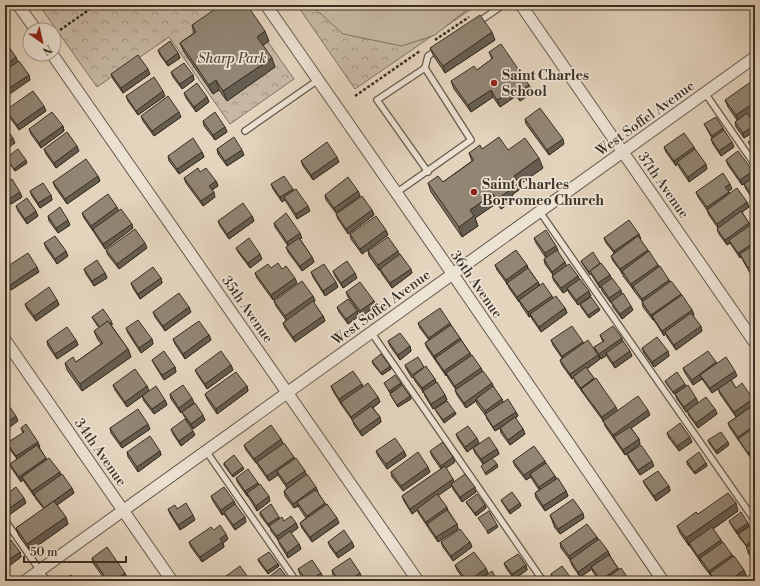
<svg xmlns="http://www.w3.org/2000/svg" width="760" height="586" viewBox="0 0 760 586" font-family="'Libre Bodoni',serif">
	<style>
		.park { fill: url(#park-crowns); stroke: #807464 }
		.garden { fill: #c7b8a4; stroke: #807464 }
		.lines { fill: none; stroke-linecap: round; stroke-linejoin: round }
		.service-casing { stroke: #64594a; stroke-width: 8 }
		.minor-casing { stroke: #64594a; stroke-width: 13 }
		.path { stroke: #3a3023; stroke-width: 2.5; stroke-dasharray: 3 2; stroke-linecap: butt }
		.service { stroke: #ede3d5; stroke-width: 5.5 }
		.minor { stroke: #ede3d5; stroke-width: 11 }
		.wall { fill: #7e7264; stroke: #3a3023 }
		.shaded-wall { fill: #665d51; stroke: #3a3023 }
		.building { fill: #928574; stroke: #3a3023 }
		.poi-dot { fill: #8f2418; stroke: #ede3d5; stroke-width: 1.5 }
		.labels { text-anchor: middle; stroke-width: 3.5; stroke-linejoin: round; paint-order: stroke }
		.park-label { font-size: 14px; font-style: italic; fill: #564b3d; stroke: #ede3d5 }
		.poi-label { font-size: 14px; font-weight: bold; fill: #3a3023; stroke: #ede3d5; text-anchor: start }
		.street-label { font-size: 14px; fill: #3a3023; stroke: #ede3d5 }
	</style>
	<defs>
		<pattern id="park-crowns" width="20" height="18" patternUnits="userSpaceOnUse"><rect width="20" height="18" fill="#c7b8a4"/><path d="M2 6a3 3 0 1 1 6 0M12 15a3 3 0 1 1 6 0" fill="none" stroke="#a39685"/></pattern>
	</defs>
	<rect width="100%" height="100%" fill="#e4d4be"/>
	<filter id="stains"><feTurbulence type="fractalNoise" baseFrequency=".005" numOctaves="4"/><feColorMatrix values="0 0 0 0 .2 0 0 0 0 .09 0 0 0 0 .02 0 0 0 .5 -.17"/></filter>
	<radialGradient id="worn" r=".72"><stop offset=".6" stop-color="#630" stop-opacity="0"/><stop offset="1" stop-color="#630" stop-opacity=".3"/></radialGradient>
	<g class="park">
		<polygon points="39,5 242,5 294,79 230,124 169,37 97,87"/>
		<polygon points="297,5 477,5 355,89"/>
	</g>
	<polygon class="garden" points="311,5 468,5 469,8 435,35 402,46 343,34"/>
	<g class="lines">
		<g class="service-casing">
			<g id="service">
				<polyline points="477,23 503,5"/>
				<polyline points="705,93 755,165"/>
				<polyline points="245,131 318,80"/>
				<polyline points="428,172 377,100 425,68 428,56 438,49"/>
				<polyline points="396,193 471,140 425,68"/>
				<polyline points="540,212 755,521"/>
				<polyline points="371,332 543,581"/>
				<polyline points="206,451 296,581"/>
				<polyline points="5,520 47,581"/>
			</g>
		</g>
		<g class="minor-casing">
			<g id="minor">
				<polyline points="18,5 36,30"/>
				<polyline points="266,5 443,260 663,581"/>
				<polyline points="521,5 755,343"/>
				<polyline points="52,54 418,581"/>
				<polyline points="5,340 172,581"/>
				<polyline points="25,581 755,57"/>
			</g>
		</g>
		<g class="path">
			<polyline points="60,30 96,5"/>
			<polyline points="435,40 469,17"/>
			<polyline points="355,96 420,51"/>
		</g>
		<use href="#service" class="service"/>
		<use href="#minor" class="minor"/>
	</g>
	<g class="wall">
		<polygon points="192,25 269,41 263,45 275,67 227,101 219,90 213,94 184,52 180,43 194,33"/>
		<polygon points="495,40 445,73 433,55 430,48"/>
		<polygon points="158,50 178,53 180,58 168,66 160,55"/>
		<polygon points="489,52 529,85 532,93 520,101 516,96 500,107 493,97 471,112 454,89 451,81 477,70 492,59"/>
		<polygon points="171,72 193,75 194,80 182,89 173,77"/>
		<polygon points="111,74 150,74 123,93 113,79"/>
		<polygon points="184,93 207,97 209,102 196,112 186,98"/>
		<polygon points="126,96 165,96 138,115 128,101"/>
		<polygon points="725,100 755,111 749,115 755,124 755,131 744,138 736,127 735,122 737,120 728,107"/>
		<polygon points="6,110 46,111 19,130 8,115"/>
		<polygon points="141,116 181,117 154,136 143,121"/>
		<polygon points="525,119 564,144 549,155 526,124"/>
		<polygon points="203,121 225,127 227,132 215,140 204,126"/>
		<polygon points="704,124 724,130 734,147 721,156 713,144 711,139 712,138"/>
		<polygon points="63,126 64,131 41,148 31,134 29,129"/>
		<polygon points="664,147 694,147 695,150 707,169 689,182 679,167 678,164 676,166 666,152"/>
		<polygon points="44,149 79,151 56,168 46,154"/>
		<polygon points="217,149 244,155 227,166 218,154"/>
		<polygon points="482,149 508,150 543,168 519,185 520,189 512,195 514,200 501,209 497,203 475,218 478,226 462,237 431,192 428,183 443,182 472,161 469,153"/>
		<polygon points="202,152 204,157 179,174 169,161 168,156"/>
		<polygon points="6,158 27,163 15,171 7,160"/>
		<polygon points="726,160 755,176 755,207 752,201 753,200 746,189 744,184 747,182 742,185 728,165"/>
		<polygon points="301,161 339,162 313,180 303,166"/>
		<polygon points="200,172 216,181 218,186 212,190 215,197 203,206 186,183 184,178"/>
		<polygon points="98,176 100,181 67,204 55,187 53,182"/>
		<polygon points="5,183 22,197 11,204 5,195"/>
		<polygon points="271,184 294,191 310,211 297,219 285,200 282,202 273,189"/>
		<polygon points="732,189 728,191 730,194 747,202 749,207 742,212 750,225 755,222 755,279 753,276 751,272 750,273 741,257 740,258 730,243 727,245 719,234 717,229 718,228 709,215 707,210 698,197 696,192"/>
		<polygon points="30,191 51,195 52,200 40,208 32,196"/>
		<polygon points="358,191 360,196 336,213 326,200 325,195"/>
		<polygon points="16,206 38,216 27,224 18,211"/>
		<polygon points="372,210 374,215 348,234 338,219 336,214"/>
		<polygon points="119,211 133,228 105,249 95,234 93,230 93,231 84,218 82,213"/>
		<polygon points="48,216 70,225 58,233 49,221"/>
		<polygon points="252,216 254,221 229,239 220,226 218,221"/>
		<polygon points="274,223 302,238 300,239 312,257 314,262 302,271 288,252 286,247 288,246 275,227"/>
		<polygon points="350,234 388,235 362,254 351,239"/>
		<polygon points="639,234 640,239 648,252 658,265 659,267 692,310 694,315 693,315 702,331 676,350 667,337 666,334 664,336 654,320 653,320 643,307 642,301 634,291 633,289 623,276 623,274 613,261 611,256 614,253 606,243 604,238"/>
		<polygon points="534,238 556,246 558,251 557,251 566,266 578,276 579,280 591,296 578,305 569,293 568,290 563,293 554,281 552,276 553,275 545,264 544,259 546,258 536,243"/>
		<polygon points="44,243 68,256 57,264 46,248"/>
		<polygon points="147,248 119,269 108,255 106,250"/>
		<polygon points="236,248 262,259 250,268 238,252"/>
		<polygon points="368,251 400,255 412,273 392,288 382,274 380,270 379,270 369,256"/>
		<polygon points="581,261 600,263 610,275 611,279 633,310 622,319 613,307 612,303 611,303 602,291 601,287 600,288 591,274 590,275 582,263"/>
		<polygon points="495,265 527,265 528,268 538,282 540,286 552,296 552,298 565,308 567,313 541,332 532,319 531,316 529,317 521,305 520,302 519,302 509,288 508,285 497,270"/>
		<polygon points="5,268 39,272 11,290 5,280"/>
		<polygon points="271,268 282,269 297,283 273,300 257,278 255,273"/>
		<polygon points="84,269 105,273 107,278 94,286 86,274"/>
		<polygon points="333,271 357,278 343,288 335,276"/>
		<polygon points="311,272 338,287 325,296 313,277"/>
		<polygon points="161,278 162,283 140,299 133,288 131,283"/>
		<polygon points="346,292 374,301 376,306 362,316 348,297"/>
		<polygon points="313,296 315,301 313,302 323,316 325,321 295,342 285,328 283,323 286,320 276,306 274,301"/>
		<polygon points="57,300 59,305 36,321 27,309 25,304"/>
		<polygon points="580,304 600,310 589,318 581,307"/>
		<polygon points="337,307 357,311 359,316 348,324 339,312"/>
		<polygon points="153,312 191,312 165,331 155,317"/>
		<polygon points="92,317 113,324 111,325 128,349 131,357 82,391 67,370 65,363 76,362 101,344 97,338 94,331 99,328 93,319"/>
		<polygon points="418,323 451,325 470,353 471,356 481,368 482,371 502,399 503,403 516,412 518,416 515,418 523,429 525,434 510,445 501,433 500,428 495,431 487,419 486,416 477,404 476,401 466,408 457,395 455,390 456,390 448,378 447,375 446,376 427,348 425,343 429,340 420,328"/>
		<polygon points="126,328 152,339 153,344 141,353 128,333"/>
		<polygon points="209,335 211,340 185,359 175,344 173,339"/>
		<polygon points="600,335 623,342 632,356 615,368 608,358 607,355 601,359 599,356 600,359 587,369 617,411 650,415 631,428 639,439 640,444 625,455 605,426 604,422 575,382 574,378 572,379 562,365 560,360 562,358 553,345 551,340 583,342 583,343 596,350 594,347 603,342"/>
		<polygon points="76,340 78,345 57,359 48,346 47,341"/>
		<polygon points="388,341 410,346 411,351 400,360 390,346"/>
		<polygon points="642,348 668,351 669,356 654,367 644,353"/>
		<polygon points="152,360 175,367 176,372 164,380 154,364"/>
		<polygon points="372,361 390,366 391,369 382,375 373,364"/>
		<polygon points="716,362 716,364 737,376 731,380 736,388 753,399 755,404 736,417 720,394 718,389 712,393 702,379 693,385 685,373 683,368"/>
		<polygon points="231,365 233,370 207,389 197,374 195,370"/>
		<polygon points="405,365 424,367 435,379 436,382 445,395 447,400 433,409 425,396 424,393 415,381 413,377 412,378 406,368"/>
		<polygon points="665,381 686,386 674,394 666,383"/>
		<polygon points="384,383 401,386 410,396 411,399 398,407 391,396 390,394 399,387 390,393"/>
		<polygon points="362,384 363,387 378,397 380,402 373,408 380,417 381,422 362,436 354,425 353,421 343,407 341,404 333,391 331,386"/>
		<polygon points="113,385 147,386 149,391 127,407 115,390"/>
		<polygon points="247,386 248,391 217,414 207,399 205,394"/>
		<polygon points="170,394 194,403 205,420 193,429 184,416 182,412 181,413 171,399"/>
		<polygon points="675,394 696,398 698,403 686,412 677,399"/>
		<polygon points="142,396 165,400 167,405 154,414 144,401"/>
		<polygon points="755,404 755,457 754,455 750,457 730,428 728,423"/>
		<polygon points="435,409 455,412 456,414 444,423 436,411"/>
		<polygon points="715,409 717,414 698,428 689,416 687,411"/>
		<polygon points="21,428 40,447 39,447 47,460 61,475 74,493 57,505 68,524 30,551 19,536 16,528 44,509 36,499 35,496 34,496 23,480 21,482 12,469 10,464 17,459 9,448 7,443 23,433"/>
		<polygon points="110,428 150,429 122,448 111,433"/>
		<polygon points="171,429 195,435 181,446 173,434"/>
		<polygon points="667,433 692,442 679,451 669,438"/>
		<polygon points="456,434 479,443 467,452 458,439"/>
		<polygon points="281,439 283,444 305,471 306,474 326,505 339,523 312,542 302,528 300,523 306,518 298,506 294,508 285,496 284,491 287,488 278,475 269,481 259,467 257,463 256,463 246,450 244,445"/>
		<polygon points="708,440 729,445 717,454 709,443"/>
		<polygon points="473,448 497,449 499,454 483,464 475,453"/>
		<polygon points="160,451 161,455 138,472 128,457 127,452"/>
		<polygon points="376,451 404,451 406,456 387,469 378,456"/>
		<polygon points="430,451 455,462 446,468 454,482 476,492 462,502 453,489 452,486 438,495 457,524 458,529 438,542 429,529 428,526 428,527 419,514 417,510 412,514 404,501 402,496 441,469 432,456"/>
		<polygon points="627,454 654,466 640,475 629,459"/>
		<polygon points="513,461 545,461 545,463 566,491 568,496 545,511 536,498 535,493 539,490 532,479 531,477 526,480 515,466"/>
		<polygon points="687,461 706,463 707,466 695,474 687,464"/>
		<polygon points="224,463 244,469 233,477 224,465"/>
		<polygon points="391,472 430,472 403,491 392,477"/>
		<polygon points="236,478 258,483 258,485 270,501 257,511 249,498 248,496 247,496 238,483"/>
		<polygon points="643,481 669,486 670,491 656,501 645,485"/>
		<polygon points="5,495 26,503 9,515 5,510"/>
		<polygon points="211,496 235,504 246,522 235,530 226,517 224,514 222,515 213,501"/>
		<polygon points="501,500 520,503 521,506 510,514 502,502"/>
		<polygon points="466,502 485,505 486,508 476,516 467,504"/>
		<polygon points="168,509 177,509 195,520 180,530 170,514"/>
		<polygon points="738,511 713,529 721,540 722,543 732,555 733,557 746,575 738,581 713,581 711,576 701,563 700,560 700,561 691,548 689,545 689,546 680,533 677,526 698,514"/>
		<polygon points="260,512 280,519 284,521 296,523 298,528 291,533 299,544 301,549 288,558 280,545 278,540 271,531 270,527 269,527 260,515"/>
		<polygon points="550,515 584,518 560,534 555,528"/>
		<polygon points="729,521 749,526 737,534 730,523"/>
		<polygon points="214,530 228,539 223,543 224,547 202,562 191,547 189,542"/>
		<polygon points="755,533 755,562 748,553 747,547 739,537 738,534"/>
		<polygon points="597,537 598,540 608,551 610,556 619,570 630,581 600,581 593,572 592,569 580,577 572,565 570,560 561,548 560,543"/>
		<polygon points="328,542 352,542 354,547 338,558 330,547"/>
		<polygon points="441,542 470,542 472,547 453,561 443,547"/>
		<polygon points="5,544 20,552 21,557 9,566 5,560"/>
		<polygon points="92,558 127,578 123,581 106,581 93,563"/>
		<polygon points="258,559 278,564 279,566 268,574 259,562"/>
		<polygon points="504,563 526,565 527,570 514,579 506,568"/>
		<polygon points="455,565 488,573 477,581 465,581 457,570"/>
		<polygon points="298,569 321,573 323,578 318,581 305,581 300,574"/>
		<polygon points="332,570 362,578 358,581 337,581 333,575"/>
		<polygon points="551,574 571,578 572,581 554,581"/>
	</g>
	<g class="shaded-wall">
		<polygon points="265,31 269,41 261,47 257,37"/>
		<polygon points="492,32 495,40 445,73 443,66"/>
		<polygon points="178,53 180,58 168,66 166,62"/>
		<polygon points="16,57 18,62 5,72 5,66"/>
		<polygon points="272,58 275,67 227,101 223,91"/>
		<polygon points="148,69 150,74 123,93 121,88"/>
		<polygon points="29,75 30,80 7,96 5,91"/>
		<polygon points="193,75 194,80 182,89 180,84"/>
		<polygon points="216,80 219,90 213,94 209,85"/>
		<polygon points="529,85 532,93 520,101 517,93"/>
		<polygon points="514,89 516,96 500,107 497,100"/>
		<polygon points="491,90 493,97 471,112 468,105"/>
		<polygon points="163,91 165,96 138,115 136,111"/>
		<polygon points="207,97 209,102 196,112 194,107"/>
		<polygon points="755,102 755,111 739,123 736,115"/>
		<polygon points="44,106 46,111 19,130 17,125"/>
		<polygon points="179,112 181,117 154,136 152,131"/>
		<polygon points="755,125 755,131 744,138 743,133"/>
		<polygon points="63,126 64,131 41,148 39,143"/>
		<polygon points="225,127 227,132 215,140 213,135"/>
		<polygon points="723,128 724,131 713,138 712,136"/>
		<polygon points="13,138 15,143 5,150 5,144"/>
		<polygon points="563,139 564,144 549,155 547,150"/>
		<polygon points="732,142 734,147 721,156 719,151"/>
		<polygon points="77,146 79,151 56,168 54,163"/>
		<polygon points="694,147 695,152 677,162 678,164 676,166 674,161"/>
		<polygon points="242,150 244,155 227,166 225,161"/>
		<polygon points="202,152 204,157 179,174 177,169"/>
		<polygon points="337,157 339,162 313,180 311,175"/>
		<polygon points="539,158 543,168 519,185 520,189 512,195 514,200 501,209 497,199 508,186 514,176"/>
		<polygon points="26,160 27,163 15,171 14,169"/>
		<polygon points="706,164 707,169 689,182 688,177"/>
		<polygon points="753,171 755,176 742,185 740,180"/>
		<polygon points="98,176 100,181 67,204 65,199"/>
		<polygon points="216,181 218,186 211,190 209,186"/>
		<polygon points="730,184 732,189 727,192 725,187"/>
		<polygon points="293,189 295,194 284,197 285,200 282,202 280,197"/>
		<polygon points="358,191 360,196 336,213 334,208"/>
		<polygon points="20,192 22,197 11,204 9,199"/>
		<polygon points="214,192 215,197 203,206 201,201"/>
		<polygon points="729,192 731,197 709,212 707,207"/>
		<polygon points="755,193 755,199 754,200 752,195"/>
		<polygon points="493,194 497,203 475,218 478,226 462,237 459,227 470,210"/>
		<polygon points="51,195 52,200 40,208 38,203"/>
		<polygon points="747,202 749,207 719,229 717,224"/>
		<polygon points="308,206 310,211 297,219 296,214"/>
		<polygon points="117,207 119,212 93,231 91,226"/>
		<polygon points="372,210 374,215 348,234 346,229"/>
		<polygon points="36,211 38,216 27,224 25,219"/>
		<polygon points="252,216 254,221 229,239 227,234"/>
		<polygon points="68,220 70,225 58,233 56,228"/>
		<polygon points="749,223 751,228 729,240 730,243 727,245 725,240"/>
		<polygon points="132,224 133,228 105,249 103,244"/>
		<polygon points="386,230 388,235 362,254 360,249"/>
		<polygon points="300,233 302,238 289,247 287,242"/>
		<polygon points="639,234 641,239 616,256 614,251"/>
		<polygon points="8,240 10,245 5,248 5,242"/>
		<polygon points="755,242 755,248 740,254 741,257 740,258 738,253"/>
		<polygon points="145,243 147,248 119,269 117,264"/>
		<polygon points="556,246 558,251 546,258 545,253"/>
		<polygon points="648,250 650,255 622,271 622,274 620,269"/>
		<polygon points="66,251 68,256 57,264 55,259"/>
		<polygon points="398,251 400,256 379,270 378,265"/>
		<polygon points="260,254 262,259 250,268 248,263"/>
		<polygon points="312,257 314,262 302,271 300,266"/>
		<polygon points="565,262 567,267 554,277 552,272"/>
		<polygon points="527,265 528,270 507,283 507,285 506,280"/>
		<polygon points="658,265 660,270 633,286 633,289 631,284"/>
		<polygon points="37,267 39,272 11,290 10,285"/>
		<polygon points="411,269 412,273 392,288 390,283"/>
		<polygon points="105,273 107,278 94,286 92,281"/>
		<polygon points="355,273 357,278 343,288 341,283"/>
		<polygon points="610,275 612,280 600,288 598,283"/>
		<polygon points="578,276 580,281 567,288 568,290 563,293 561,288"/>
		<polygon points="161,278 162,283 140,299 138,294"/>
		<polygon points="295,278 297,283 273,300 271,295"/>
		<polygon points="669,280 671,285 644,304 642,299"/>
		<polygon points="336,282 338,287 325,296 323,291"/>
		<polygon points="538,282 540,287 519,300 520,302 519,302 517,297"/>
		<polygon points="621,290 622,295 611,303 609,298"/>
		<polygon points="589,291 591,296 578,305 576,300"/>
		<polygon points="681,294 683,299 652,316 654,320 653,320 651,315"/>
		<polygon points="313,296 315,301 287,321 285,316"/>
		<polygon points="552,296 553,301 530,314 531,316 529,317 528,312"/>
		<polygon points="57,300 59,305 36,321 34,316"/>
		<polygon points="374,301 376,306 362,316 360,311"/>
		<polygon points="631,306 633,310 622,319 620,314"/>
		<polygon points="189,307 191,312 165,331 163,326"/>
		<polygon points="565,308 567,313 541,332 539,327"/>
		<polygon points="599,308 600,310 589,318 588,315"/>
		<polygon points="692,310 694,315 666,334 665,332 666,334 664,336 662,331"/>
		<polygon points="357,311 359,316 348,324 346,319"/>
		<polygon points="323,316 325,321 295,342 293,337"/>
		<polygon points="450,323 452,328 431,343 429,338"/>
		<polygon points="701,326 702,331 676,350 674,345"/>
		<polygon points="209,335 211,340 185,359 183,354"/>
		<polygon points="460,338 462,343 435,358 436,361 434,356"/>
		<polygon points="622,338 623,343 606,353 607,355 601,359 599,354"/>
		<polygon points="152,339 153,344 141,353 139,348"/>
		<polygon points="76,340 78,345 57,359 55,354"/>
		<polygon points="583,342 585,347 564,361 562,356"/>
		<polygon points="410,346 411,351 400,360 398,355"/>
		<polygon points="128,349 131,357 82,391 80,384"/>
		<polygon points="630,351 632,356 615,368 613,363"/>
		<polygon points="668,351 669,356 654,367 652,362"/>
		<polygon points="470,353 472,358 446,373 447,375 446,376 444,371"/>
		<polygon points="598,355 600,359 574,378 573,377 574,378 572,379 570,374"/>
		<polygon points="716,362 718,367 700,375 702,379 693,385 692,380"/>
		<polygon points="231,365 233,370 207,389 205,384"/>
		<polygon points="390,366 391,369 382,375 381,373"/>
		<polygon points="175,367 176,372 164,380 162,375"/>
		<polygon points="481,368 483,373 457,391 455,386"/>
		<polygon points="735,371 737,376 712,393 710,388"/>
		<polygon points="594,378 596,383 581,389 583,393 581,388"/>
		<polygon points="435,379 436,384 423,391 423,393 422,388"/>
		<polygon points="401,383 402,386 390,393 389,391"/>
		<polygon points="492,383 494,388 476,399 476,401 466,408 464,403"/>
		<polygon points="362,384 363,389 341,404 339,399"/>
		<polygon points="685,384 686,386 674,394 673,392"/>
		<polygon points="147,386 149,391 127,407 125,402"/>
		<polygon points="247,386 248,391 217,414 216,409"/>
		<polygon points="445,395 447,400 433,409 431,404"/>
		<polygon points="410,396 411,399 398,407 397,405"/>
		<polygon points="378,397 380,402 353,422 351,417"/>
		<polygon points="192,398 194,403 181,413 179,408"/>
		<polygon points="696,398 698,403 686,412 684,407"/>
		<polygon points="502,399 504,404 486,416 485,411"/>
		<polygon points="753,399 755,404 736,417 734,412"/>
		<polygon points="165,400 167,405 154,414 152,409"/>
		<polygon points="616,407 618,412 603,422 602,417"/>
		<polygon points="715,409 717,414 698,428 696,423"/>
		<polygon points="648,410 650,415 616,439 614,437 615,440 613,435"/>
		<polygon points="455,412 456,414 444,423 443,420"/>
		<polygon points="516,412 518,416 495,431 493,427"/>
		<polygon points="203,415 205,420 193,429 191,424"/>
		<polygon points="16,416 18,421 5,431 5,424"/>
		<polygon points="380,417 381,422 362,436 360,431"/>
		<polygon points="148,424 150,429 122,448 120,443"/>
		<polygon points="755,425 755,431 738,439 740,442 738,437"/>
		<polygon points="523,429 525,434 510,445 508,440"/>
		<polygon points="193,431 195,435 181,446 179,441"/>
		<polygon points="690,437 692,442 679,451 677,446"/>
		<polygon points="477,438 479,443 467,452 465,447"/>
		<polygon points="281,439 283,444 256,463 254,459"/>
		<polygon points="639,439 640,444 625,455 623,450"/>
		<polygon points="38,442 40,447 18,461 16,456"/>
		<polygon points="728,442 729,445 717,454 716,451"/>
		<polygon points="755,448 755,454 753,452 754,455 750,457 748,453"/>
		<polygon points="497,449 499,454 483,464 481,459"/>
		<polygon points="160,451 161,455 138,472 137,467"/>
		<polygon points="404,451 406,456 387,469 386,464"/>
		<polygon points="294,457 296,462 277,471 278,475 269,481 267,476"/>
		<polygon points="453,457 455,462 442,471 441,466"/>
		<polygon points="46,458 48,463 22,477 23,480 21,482 19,477"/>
		<polygon points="545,461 546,466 530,474 531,477 526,480 524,475"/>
		<polygon points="652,461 654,466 640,475 638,470"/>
		<polygon points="706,463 707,466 695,474 694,472"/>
		<polygon points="497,464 498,467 486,475 485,473"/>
		<polygon points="243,467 244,469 233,477 232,475"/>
		<polygon points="428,467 430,472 403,491 401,486"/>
		<polygon points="305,471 306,476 287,489 286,484"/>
		<polygon points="60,472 61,477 34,494 35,496 34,496 32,491"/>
		<polygon points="555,476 557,481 541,492 539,487"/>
		<polygon points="453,479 455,484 451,484 452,486 412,514 410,509"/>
		<polygon points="258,483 259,488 247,493 248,496 247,496 245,491"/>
		<polygon points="669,486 670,491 656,501 654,496"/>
		<polygon points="316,487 318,492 297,502 298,506 294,508 293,504"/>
		<polygon points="475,487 476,492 462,502 460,497"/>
		<polygon points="72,488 74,493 46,513 44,508"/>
		<polygon points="566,491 568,496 545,511 543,506"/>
		<polygon points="269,496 270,501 257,511 256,506"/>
		<polygon points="24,498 26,503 9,515 7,510"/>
		<polygon points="234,501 236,506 222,515 221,510"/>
		<polygon points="325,503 327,508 308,521 307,516"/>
		<polygon points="520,503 521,506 510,514 509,511"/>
		<polygon points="736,503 738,511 690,545 689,543 689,546 686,538"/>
		<polygon points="485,505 486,508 476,516 475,513"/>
		<polygon points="447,507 448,512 427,524 428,526 428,527 426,522"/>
		<polygon points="583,513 584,518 560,534 558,529"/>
		<polygon points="193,515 195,520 180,530 178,525"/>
		<polygon points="66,517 68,524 30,551 27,544"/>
		<polygon points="245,517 246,522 235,530 233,525"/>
		<polygon points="279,517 280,519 269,527 268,524"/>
		<polygon points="337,518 339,523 312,542 310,537"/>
		<polygon points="296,523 298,528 279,541 277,536"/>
		<polygon points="748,523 749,526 737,534 736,531"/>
		<polygon points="457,524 458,529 438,542 436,537"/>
		<polygon points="497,525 498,527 488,534 487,531"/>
		<polygon points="226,534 228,539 223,543 224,547 202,562 200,557 220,539"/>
		<polygon points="7,535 9,540 5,543 5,536"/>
		<polygon points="597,537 598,542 571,561 569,556"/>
		<polygon points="755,538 755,542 747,548 746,545"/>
		<polygon points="721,540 723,545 700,558 700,561 698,556"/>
		<polygon points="352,542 354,547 338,558 336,553"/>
		<polygon points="470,542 472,547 453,561 451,556"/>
		<polygon points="299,544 301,549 288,558 287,553"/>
		<polygon points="608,551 610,556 591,567 592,569 580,577 578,572"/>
		<polygon points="20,552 21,557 9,566 7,561"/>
		<polygon points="732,555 734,560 710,573 711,576 709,571"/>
		<polygon points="278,564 279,566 268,574 267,571"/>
		<polygon points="526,565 527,570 514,579 512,574"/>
		<polygon points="486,568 488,573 477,581 469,581"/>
		<polygon points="618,568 620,573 608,581 601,581 601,580"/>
		<polygon points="744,570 746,575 738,581 729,581"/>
		<polygon points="125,573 127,578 123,581 114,581"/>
		<polygon points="321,573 323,578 318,581 309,581"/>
		<polygon points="360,573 362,578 358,581 348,581"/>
		<polygon points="247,576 249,581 243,581 242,579"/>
		<polygon points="571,578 572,581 567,581"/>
	</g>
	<g class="building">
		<polygon points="221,5 247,5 265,31 257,37 272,58 223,91 216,80 209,85 180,43 196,32 192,25"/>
		<polygon points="480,15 492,32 443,66 430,48"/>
		<polygon points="170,41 178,53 166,62 158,50"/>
		<polygon points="6,43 16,57 5,66 5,44"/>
		<polygon points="501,44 529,85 517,93 514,89 497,100 491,90 468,105 451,81 474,66 477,70 493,58 489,52"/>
		<polygon points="138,55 148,69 121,88 111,74"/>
		<polygon points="19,61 29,75 5,91 5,70"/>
		<polygon points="184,63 193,75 180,84 171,72"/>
		<polygon points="154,77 163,91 136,111 126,96"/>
		<polygon points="755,79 755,102 736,115 725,100"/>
		<polygon points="197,83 207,97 194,107 184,93"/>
		<polygon points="33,91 44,106 17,125 6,110"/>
		<polygon points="168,96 179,112 152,131 141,116"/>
		<polygon points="540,108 563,139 547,150 525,119"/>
		<polygon points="52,112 63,126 39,143 29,129"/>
		<polygon points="215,112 225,127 213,135 203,121"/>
		<polygon points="747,113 755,125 743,133 735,122"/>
		<polygon points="716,117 723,128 712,136 704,124"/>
		<polygon points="5,127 13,138 5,144"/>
		<polygon points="724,130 732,142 719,151 711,139"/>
		<polygon points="67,132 77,146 54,163 44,149"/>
		<polygon points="684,133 694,147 674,161 664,147"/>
		<polygon points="234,137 242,150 225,161 217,149"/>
		<polygon points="499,137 508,150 525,138 539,158 514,176 517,180 508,186 510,190 497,199 493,194 470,210 474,216 459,227 428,183 438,176 443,182 474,160 469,153 480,145 482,149"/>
		<polygon points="755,137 755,152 748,142"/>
		<polygon points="193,138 202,152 177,169 168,156"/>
		<polygon points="327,142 337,157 311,175 301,161"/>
		<polygon points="18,149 26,160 14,169 6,158"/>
		<polygon points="695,149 706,164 688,177 677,162"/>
		<polygon points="738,151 753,171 740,180 726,160"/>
		<polygon points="86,159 98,176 65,199 53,182"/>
		<polygon points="198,168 200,172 206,168 216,181 209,186 214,192 201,201 184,178"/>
		<polygon points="723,173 730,184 725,187 729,192 707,207 696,192"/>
		<polygon points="284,176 293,189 280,197 271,184"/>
		<polygon points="755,176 755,193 752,195 744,184"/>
		<polygon points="348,177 358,191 334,208 325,195"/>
		<polygon points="12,179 20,192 9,199 5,193 5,183"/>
		<polygon points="43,183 51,195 38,203 30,191"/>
		<polygon points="737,188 747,202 717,224 707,210"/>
		<polygon points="296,189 308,206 296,214 284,197"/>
		<polygon points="108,194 117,207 91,226 82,213"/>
		<polygon points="362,196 372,210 346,229 336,214"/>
		<polygon points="27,198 36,211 25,219 16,206"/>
		<polygon points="755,199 755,205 752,201"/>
		<polygon points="243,203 252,216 227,234 218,221"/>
		<polygon points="60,207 68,220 56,228 48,216"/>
		<polygon points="121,209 132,224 103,244 93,229"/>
		<polygon points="741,211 749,223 725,240 717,229"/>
		<polygon points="286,213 300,233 287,242 274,223"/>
		<polygon points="376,216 386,230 360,249 350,234"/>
		<polygon points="629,220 639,234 614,251 604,238"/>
		<polygon points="755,222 755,242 738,253 729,240"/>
		<polygon points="135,229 145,243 117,264 106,250"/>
		<polygon points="546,230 556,246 545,253 534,238"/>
		<polygon points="5,236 8,240 5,242"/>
		<polygon points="55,236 66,251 55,259 44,243"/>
		<polygon points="638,236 648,250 620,269 611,256"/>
		<polygon points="388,237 398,251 378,265 368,251"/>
		<polygon points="249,238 260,254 248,263 236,248"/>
		<polygon points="299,238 312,257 300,266 286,247"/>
		<polygon points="755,244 755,264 748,268 740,254"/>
		<polygon points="516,250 527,265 506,280 495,265"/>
		<polygon points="557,250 565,262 552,272 544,259"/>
		<polygon points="649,251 658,265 631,284 622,271"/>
		<polygon points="593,252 600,263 590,271 590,272 589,272 581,261"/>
		<polygon points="28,253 37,267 10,285 5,278 5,268"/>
		<polygon points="400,254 411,269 390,283 380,269"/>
		<polygon points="97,260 105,273 92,281 84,269"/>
		<polygon points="347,261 355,273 341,283 333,271"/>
		<polygon points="278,263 282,269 286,266 295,278 271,295 255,273 268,264 271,268"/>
		<polygon points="601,263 610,275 598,283 590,271"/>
		<polygon points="324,264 336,282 323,291 311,272"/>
		<polygon points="569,264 578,276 561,288 552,276"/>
		<polygon points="660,266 669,280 642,299 633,286"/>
		<polygon points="153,267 161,278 138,294 131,283"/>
		<polygon points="528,268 538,282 517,297 507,283"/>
		<polygon points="755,268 755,277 751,271"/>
		<polygon points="612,278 621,290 609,298 601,286"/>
		<polygon points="580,279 589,291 576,300 567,288"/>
		<polygon points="302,281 313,296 285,316 274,301"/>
		<polygon points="671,281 681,294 651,315 642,302"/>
		<polygon points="360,282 374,301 360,311 346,292"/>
		<polygon points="543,283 552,296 528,312 519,300"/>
		<polygon points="49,287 57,300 34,316 25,304"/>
		<polygon points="179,293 189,307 163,326 153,312"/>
		<polygon points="623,293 631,306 620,314 611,302"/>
		<polygon points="682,295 692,310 662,331 652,316"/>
		<polygon points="556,296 565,308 539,327 530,314"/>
		<polygon points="591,297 599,308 588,315 580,304"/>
		<polygon points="348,299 357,311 346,319 337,307"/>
		<polygon points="313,301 323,316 293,337 283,323"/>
		<polygon points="440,308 450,323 429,338 418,323"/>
		<polygon points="103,309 112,322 110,323 108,321 100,327 92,317"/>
		<polygon points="691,313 701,326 674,345 665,332"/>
		<polygon points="138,320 152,339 139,348 126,328"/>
		<polygon points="108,321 128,349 80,384 65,363 73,357 76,362 103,343 94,331"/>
		<polygon points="199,321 209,335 183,354 173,339"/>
		<polygon points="451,325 460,338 434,356 425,343"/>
		<polygon points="572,326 583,342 562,356 551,340"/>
		<polygon points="613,326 622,338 599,354 594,347 604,341 600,335"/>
		<polygon points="67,327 76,340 55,354 47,341"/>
		<polygon points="400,333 410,346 398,355 388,341"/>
		<polygon points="657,337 668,351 652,362 642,348"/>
		<polygon points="461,340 470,353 444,371 435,358"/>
		<polygon points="588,340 598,355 570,374 560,360"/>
		<polygon points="623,341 630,351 613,363 606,353"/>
		<polygon points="164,351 175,367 162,375 152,360"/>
		<polygon points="221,351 231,365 205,384 195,370"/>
		<polygon points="708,351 716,362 692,380 683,368"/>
		<polygon points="381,354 390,366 381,373 372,361"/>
		<polygon points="472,355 481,368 455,386 446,373"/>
		<polygon points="418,357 424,367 412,375 405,365"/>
		<polygon points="726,357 735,371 710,388 700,375"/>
		<polygon points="426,366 435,379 422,388 413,376"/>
		<polygon points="586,367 594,378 581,388 573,377"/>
		<polygon points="135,369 147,386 125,402 113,385"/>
		<polygon points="353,371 362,384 339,399 331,386"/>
		<polygon points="483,371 492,383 464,403 455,390"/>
		<polygon points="236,372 247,386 216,409 205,394"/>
		<polygon points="677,372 685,384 673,392 665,381"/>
		<polygon points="395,375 401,383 389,391 384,383"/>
		<polygon points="596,378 616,407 602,417 581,389"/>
		<polygon points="731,380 736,388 742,383 753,399 734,412 718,389"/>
		<polygon points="437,382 445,395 431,404 423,391"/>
		<polygon points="368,383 378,397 351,417 341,402"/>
		<polygon points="183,385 192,398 179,408 170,394"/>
		<polygon points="402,385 410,396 397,405 390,394"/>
		<polygon points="688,385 696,398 684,407 675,394"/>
		<polygon points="156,386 165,400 152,409 142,396"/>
		<polygon points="493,386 502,399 485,411 476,399"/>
		<polygon points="638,396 648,410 613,435 603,421"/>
		<polygon points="706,397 715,409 696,423 687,411"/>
		<polygon points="508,399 516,412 493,427 485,414"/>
		<polygon points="5,400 16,416 5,424"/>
		<polygon points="447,401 455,412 443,420 435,409"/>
		<polygon points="195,403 203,415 191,424 182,412"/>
		<polygon points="755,404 755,425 738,437 728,423"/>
		<polygon points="371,406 380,417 360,431 352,420"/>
		<polygon points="138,409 148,424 120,443 110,428"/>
		<polygon points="515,417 523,429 508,440 500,428"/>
		<polygon points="185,419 193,431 179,441 171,429"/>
		<polygon points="680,423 690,437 677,446 667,433"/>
		<polygon points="26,424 38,442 16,456 7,443 24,432 21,428"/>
		<polygon points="271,425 281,439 254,459 244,445"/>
		<polygon points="468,426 477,438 465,447 456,434"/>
		<polygon points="630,427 639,439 623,450 614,437"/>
		<polygon points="755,427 755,448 748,453 738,439"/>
		<polygon points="721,432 728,442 716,451 708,440"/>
		<polygon points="150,436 160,451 137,467 127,452"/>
		<polygon points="489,437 497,449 481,459 473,448"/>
		<polygon points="395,438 404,451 386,464 376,451"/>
		<polygon points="443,442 453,457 441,466 430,451"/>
		<polygon points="284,443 294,457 267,476 257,462"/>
		<polygon points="37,445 46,458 19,477 10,464"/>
		<polygon points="641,445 652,461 638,470 627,454"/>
		<polygon points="534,446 545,461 524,475 513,461"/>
		<polygon points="418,452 428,467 401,486 391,472"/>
		<polygon points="699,452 706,463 694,472 687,461"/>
		<polygon points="234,455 243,467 232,475 224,463"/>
		<polygon points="49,458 60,472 32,491 22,477"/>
		<polygon points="296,458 305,471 286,484 277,471"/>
		<polygon points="492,458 497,464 485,473 481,466"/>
		<polygon points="546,463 555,476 539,487 530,474"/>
		<polygon points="445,466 453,479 410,509 402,496"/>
		<polygon points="248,469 258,483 245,491 236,478"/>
		<polygon points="658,471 669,486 654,496 643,481"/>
		<polygon points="62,474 72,488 44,508 34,494"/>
		<polygon points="307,474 316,487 293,504 284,491"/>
		<polygon points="465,474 475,487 460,497 451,484"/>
		<polygon points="558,478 566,491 543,506 535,493"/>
		<polygon points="260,484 269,496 256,506 247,493"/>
		<polygon points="16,487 24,498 7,510 5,508 5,495"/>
		<polygon points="224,487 234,501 221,510 211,496"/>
		<polygon points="316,490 325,503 307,516 297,502"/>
		<polygon points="512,492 520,503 509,511 501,500"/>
		<polygon points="728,493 736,503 686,538 677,526 696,512 698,514"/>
		<polygon points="437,494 447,507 426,522 417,509"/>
		<polygon points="477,494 485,505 475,513 466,502"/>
		<polygon points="573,499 583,513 558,529 554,523 554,522 550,515"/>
		<polygon points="54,501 66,517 27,544 16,528"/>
		<polygon points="186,503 193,515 178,525 168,509 175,505 177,509"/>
		<polygon points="235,504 245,517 233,525 224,512"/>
		<polygon points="271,504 279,517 268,524 260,512"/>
		<polygon points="327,504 337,518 310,537 300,523"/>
		<polygon points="447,510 457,524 436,537 427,524"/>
		<polygon points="489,511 497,525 487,531 478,518"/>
		<polygon points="741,512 748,523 736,531 729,521"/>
		<polygon points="291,516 296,523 277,536 269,526 282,517 284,521"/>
		<polygon points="587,524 597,537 569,556 560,543"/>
		<polygon points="220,525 226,534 220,539 222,542 200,557 189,542 211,527 214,530"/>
		<polygon points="750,526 755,533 755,538 746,545 738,534"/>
		<polygon points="712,527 721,540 698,556 689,543"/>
		<polygon points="460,529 470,542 451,556 441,542"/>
		<polygon points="344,530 352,542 336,553 328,542"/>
		<polygon points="290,531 299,544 287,553 278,540"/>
		<polygon points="599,539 608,551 578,572 570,560"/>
		<polygon points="11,540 20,552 7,561 5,558 5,544"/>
		<polygon points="755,541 755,559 746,548"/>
		<polygon points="723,542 732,555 709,571 700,558"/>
		<polygon points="107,547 125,573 114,581 108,581 92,558"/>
		<polygon points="269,552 278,564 267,571 258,559"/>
		<polygon points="474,552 486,568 469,581 467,581 455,565"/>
		<polygon points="518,554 526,565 512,574 504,563"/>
		<polygon points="609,555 618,568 601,580 591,567"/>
		<polygon points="734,556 744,570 729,581 715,581 710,573"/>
		<polygon points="350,558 360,573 348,581 339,581 332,570"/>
		<polygon points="312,560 321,573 309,581 307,581 298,569"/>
		<polygon points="240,566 247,576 242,579 243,581 219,581"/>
		<polygon points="562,566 571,578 567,581 556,581 551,574"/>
		<polygon points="280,568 288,579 286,581 272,581 269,577"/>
		<polygon points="621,568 630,581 602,581"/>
		<polygon points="492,571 498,581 478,581"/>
		<polygon points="71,575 75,581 62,581"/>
	</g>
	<g class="poi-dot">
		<circle cx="494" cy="83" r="4"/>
		<circle cx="474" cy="192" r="4"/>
	</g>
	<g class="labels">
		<g class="park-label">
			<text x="232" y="63">Sharp Park</text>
		</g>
		<g class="poi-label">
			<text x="502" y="80">Saint Charles<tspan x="502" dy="16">School</tspan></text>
			<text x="482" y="189">Saint Charles<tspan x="482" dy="16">Borromeo Church</tspan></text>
		</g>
		<g class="street-label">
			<text transform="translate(645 118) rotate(-36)" y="5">West Soffel Avenue</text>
			<text transform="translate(664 185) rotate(55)" y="5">37th Avenue</text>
			<text transform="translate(477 284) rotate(55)" y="5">36th Avenue</text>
			<text transform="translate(381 307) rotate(-36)" y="5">West Soffel Avenue</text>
			<text transform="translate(248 309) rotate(55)" y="5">35th Avenue</text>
			<text transform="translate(101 452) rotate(55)" y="5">34th Avenue</text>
		</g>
	</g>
	<rect width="760" height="586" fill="none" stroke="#e4d4be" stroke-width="20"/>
	<rect x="6" y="6" width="748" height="574" fill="none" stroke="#3a3023" stroke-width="2"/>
	<rect x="10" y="10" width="740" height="566" fill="none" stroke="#3a3023"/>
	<g transform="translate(42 42) rotate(146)"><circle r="19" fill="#ede3d5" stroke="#a59b8e"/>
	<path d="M0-3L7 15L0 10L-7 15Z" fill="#8f2418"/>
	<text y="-6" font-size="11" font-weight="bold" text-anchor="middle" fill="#3a3023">N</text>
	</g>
	<path d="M24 556v6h102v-6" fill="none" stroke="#3a3023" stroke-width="2"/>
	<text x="30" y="556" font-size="12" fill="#3a3023" stroke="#ede3d5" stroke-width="3" paint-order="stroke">50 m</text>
	<rect width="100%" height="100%" filter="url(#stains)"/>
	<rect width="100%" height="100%" fill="url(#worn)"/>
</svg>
